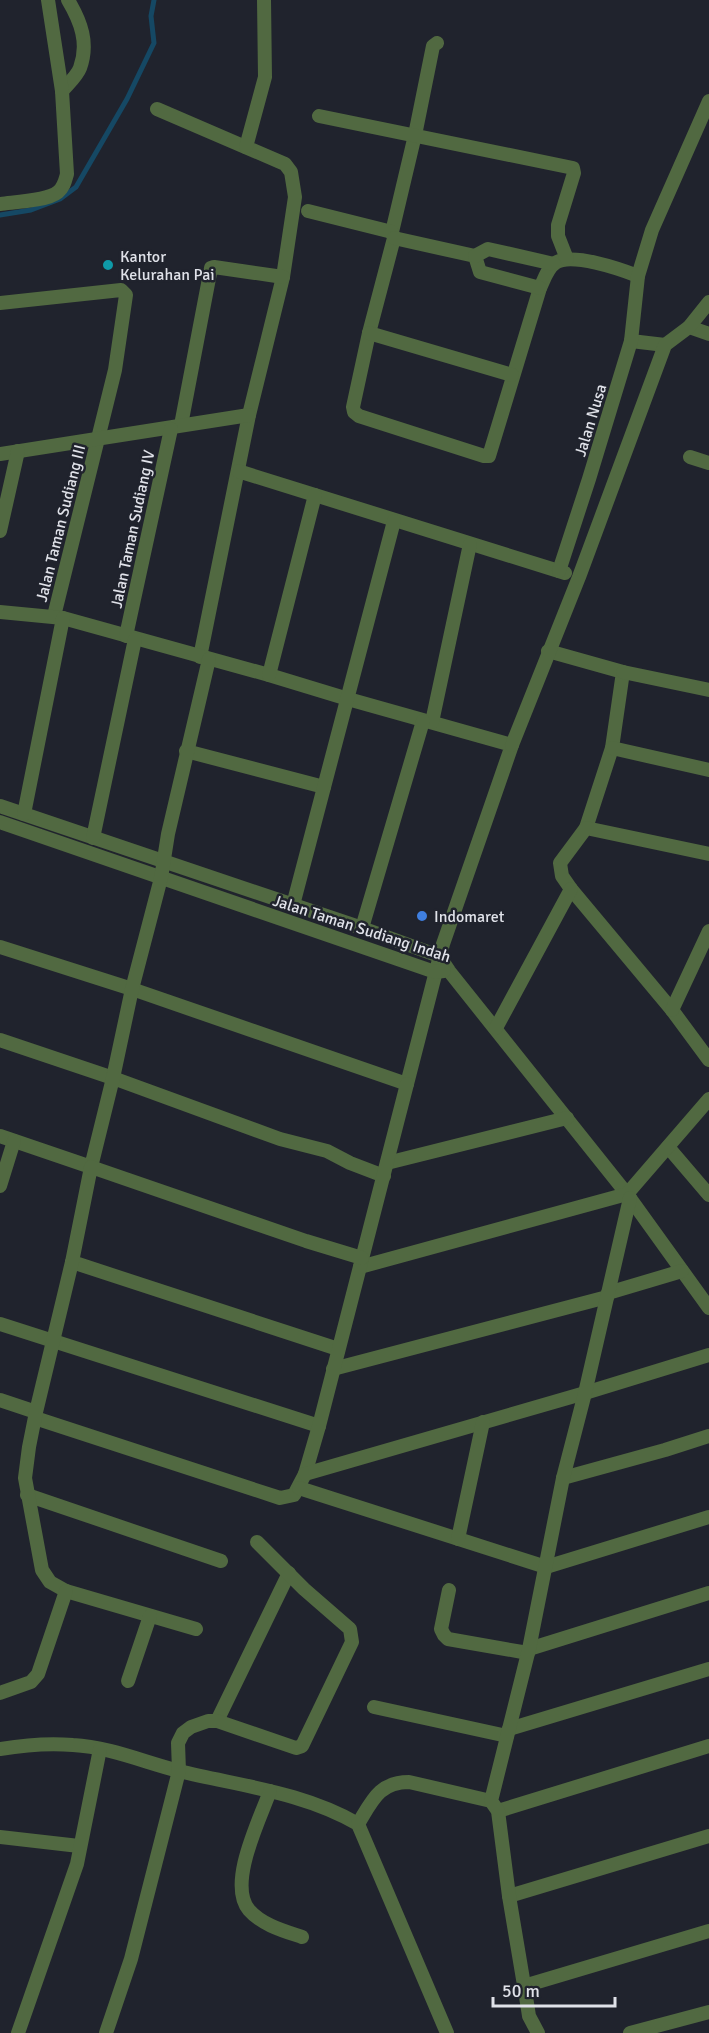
<svg xmlns="http://www.w3.org/2000/svg" width="709" height="2033" viewBox="0 0 709 2033" font-family="Signika,sans-serif">
	<style>
		.lines { fill: none; stroke-linecap: round; stroke-linejoin: round }
		.stream { stroke: #154864; stroke-width: 5 }
		.street { stroke: #516941; stroke-width: 14 }
		.culture-dot { fill: #0f9aa8; stroke: #20232d; stroke-width: 2 }
		.shop-dot { fill: #3f7fe0; stroke: #20232d; stroke-width: 2 }
		.labels { text-anchor: middle; stroke-width: 5; stroke-linejoin: round; paint-order: stroke }
		.poi-label { font-size: 16px; fill: #e0e2e9; stroke: #20232d; text-anchor: start }
		.street-label { font-size: 16px; fill: #e0e2e9; stroke: #20232d }
	</style>
	<rect width="100%" height="100%" fill="#20232d"/>
	<g class="lines">
		<polyline class="stream" points="0,215 31,210 60,199 76,187 127,99 154,43 151,16 154,0"/>
		<g class="street">
			<path d="M437 43 433 46 415 135 392 232 394 238 369 333 353 407 354 412 359 416 484 456H489L540 288C544 280 547 269 555 263 571 252 620 269 638 276"/>
			<path d="M62 91C68 84 77 76 80 68 89 43 81 22 68 0"/>
			<polyline points="157,109 285,164 291,172 295,197 283,277 249,415 200,657"/>
			<polyline points="319,116 573,168 574,173 558,225 558,236 567,259"/>
			<polyline points="246,147 265,77 264,0"/>
			<path d="M0 204C15 202 47 201 58 192 64 187 65 181 67 174L62 91 48 0"/>
			<polyline points="308,211 392,232"/>
			<polyline points="394,238 475,256 480,272 540,288"/>
			<polyline points="475,256 488,249 554,264"/>
			<polyline points="0,303 121,290 126,295 115,370 54,616"/>
			<polyline points="689,327 709,334"/>
			<polyline points="369,333 512,375"/>
			<polyline points="631,341 665,345"/>
			<polyline points="181,425 211,268 214,267 283,277"/>
			<polyline points="0,454 249,415"/>
			<polyline points="690,457 709,463"/>
			<polyline points="238,471 565,573"/>
			<polyline points="0,531 18,451"/>
			<polyline points="559,571 589,479 631,341 638,276 652,230 709,101"/>
			<polyline points="0,612 63,618 269,675 348,699 512,745 443,944 407,1084 132,989 0,947"/>
			<polyline points="126,636 171,429"/>
			<polyline points="548,651 623,672 612,748 586,828"/>
			<polyline points="623,672 709,690"/>
			<polyline points="269,675 315,495"/>
			<polyline points="432,722 470,544"/>
			<polyline points="512,745 579,577 665,345 689,327 709,302"/>
			<polyline points="612,748 709,770"/>
			<polyline points="186,751 324,787"/>
			<polyline points="0,806 362,928 439,956 449,971 627,1194 709,1308"/>
			<polyline points="24,814 63,618"/>
			<polyline points="0,822 435,972 444,971"/>
			<polyline points="93,838 135,639"/>
			<polyline points="709,854 586,828 560,863 562,876 571,889 672,1010 709,1060"/>
			<polyline points="293,905 394,521"/>
			<polyline points="362,928 423,721"/>
			<polyline points="672,1010 709,931"/>
			<polyline points="496,1028 571,889"/>
			<polyline points="0,1040 113,1078 280,1139 327,1151 350,1163 384,1176"/>
			<polyline points="0,1136 91,1167 113,1078 132,989 161,878 168,834 209,659"/>
			<polyline points="668,1147 709,1195"/>
			<polyline points="387,1163 567,1118"/>
			<polyline points="0,1186 14,1141"/>
			<polyline points="72,1262 338,1349"/>
			<polyline points="360,1267 627,1194 709,1099"/>
			<polyline points="608,1293 682,1271"/>
			<polyline points="0,1324 319,1426"/>
			<polyline points="333,1369 607,1297"/>
			<polyline points="0,1400 36,1412"/>
			<polyline points="35,1418 280,1498 294,1495 305,1474 319,1426 407,1084"/>
			<polyline points="305,1474 585,1393 709,1355"/>
			<polyline points="563,1478 665,1450 709,1436"/>
			<polyline points="299,1488 546,1567 709,1517"/>
			<polyline points="27,1495 221,1561"/>
			<polyline points="458,1539 483,1422"/>
			<polyline points="449,1590 441,1629 444,1635 448,1639 528,1653"/>
			<polyline points="196,1629 66,1591 50,1582 42,1570 25,1478 29,1447 36,1412 72,1262 91,1167 306,1241 362,1258"/>
			<polyline points="529,1649 709,1593"/>
			<polyline points="128,1681 150,1616"/>
			<polyline points="0,1693 31,1682 38,1674 66,1591"/>
			<polyline points="374,1707 507,1736"/>
			<polyline points="217,1721 289,1573"/>
			<polyline points="509,1729 709,1669"/>
			<path d="M0 1749C24 1745 49 1743 73 1745 109 1747 144 1762 179 1771 240 1786 303 1792 358 1824L447 2033"/>
			<path d="M270 1791C260 1819 227 1884 249 1910 262 1925 284 1931 302 1937"/>
			<polyline points="498,1811 709,1746"/>
			<path d="M358 1824C372 1801 379 1782 409 1782L491 1801"/>
			<polyline points="0,1837 79,1846"/>
			<polyline points="509,1896 709,1836"/>
			<polyline points="524,1986 709,1931"/>
			<polyline points="18,2033 77,1864 100,1749"/>
			<polyline points="106,2033 131,1959 179,1771 178,1743 183,1733 191,1727 208,1721 217,1721 296,1748 302,1746 352,1642 350,1629 304,1589 257,1542"/>
			<polyline points="538,2033 529,2016 527,2003 509,1896 498,1811 491,1801 529,1649 563,1478 585,1393 630,1198"/>
			<polyline points="630,2033 709,2012"/>
		</g>
	</g>
	<circle class="culture-dot" cx="108" cy="265" r="6"/>
	<circle class="shop-dot" cx="422" cy="916" r="6"/>
	<g class="labels">
		<g class="poi-label">
			<text x="120" y="262">Kantor<tspan x="120" dy="18">Kelurahan Pai</tspan></text>
			<text x="434" y="922">Indomaret</text>
		</g>
		<g class="street-label">
			<text transform="translate(590 420) rotate(-73)" y="6">Jalan Nusa</text>
			<text transform="translate(60 523) rotate(-76)" y="6">Jalan Taman Sudiang III</text>
			<text transform="translate(132 529) rotate(-78)" y="6">Jalan Taman Sudiang IV</text>
			<text transform="translate(362 928) rotate(18)" y="6">Jalan Taman Sudiang Indah</text>
		</g>
	</g>
	<path d="M493 1997v9h122v-9" fill="none" stroke="#e0e2e9" stroke-width="3"/>
	<text x="502" y="1997" font-size="18" fill="#e0e2e9" stroke="#20232d" stroke-width="4.5" paint-order="stroke">50 m</text>
</svg>
